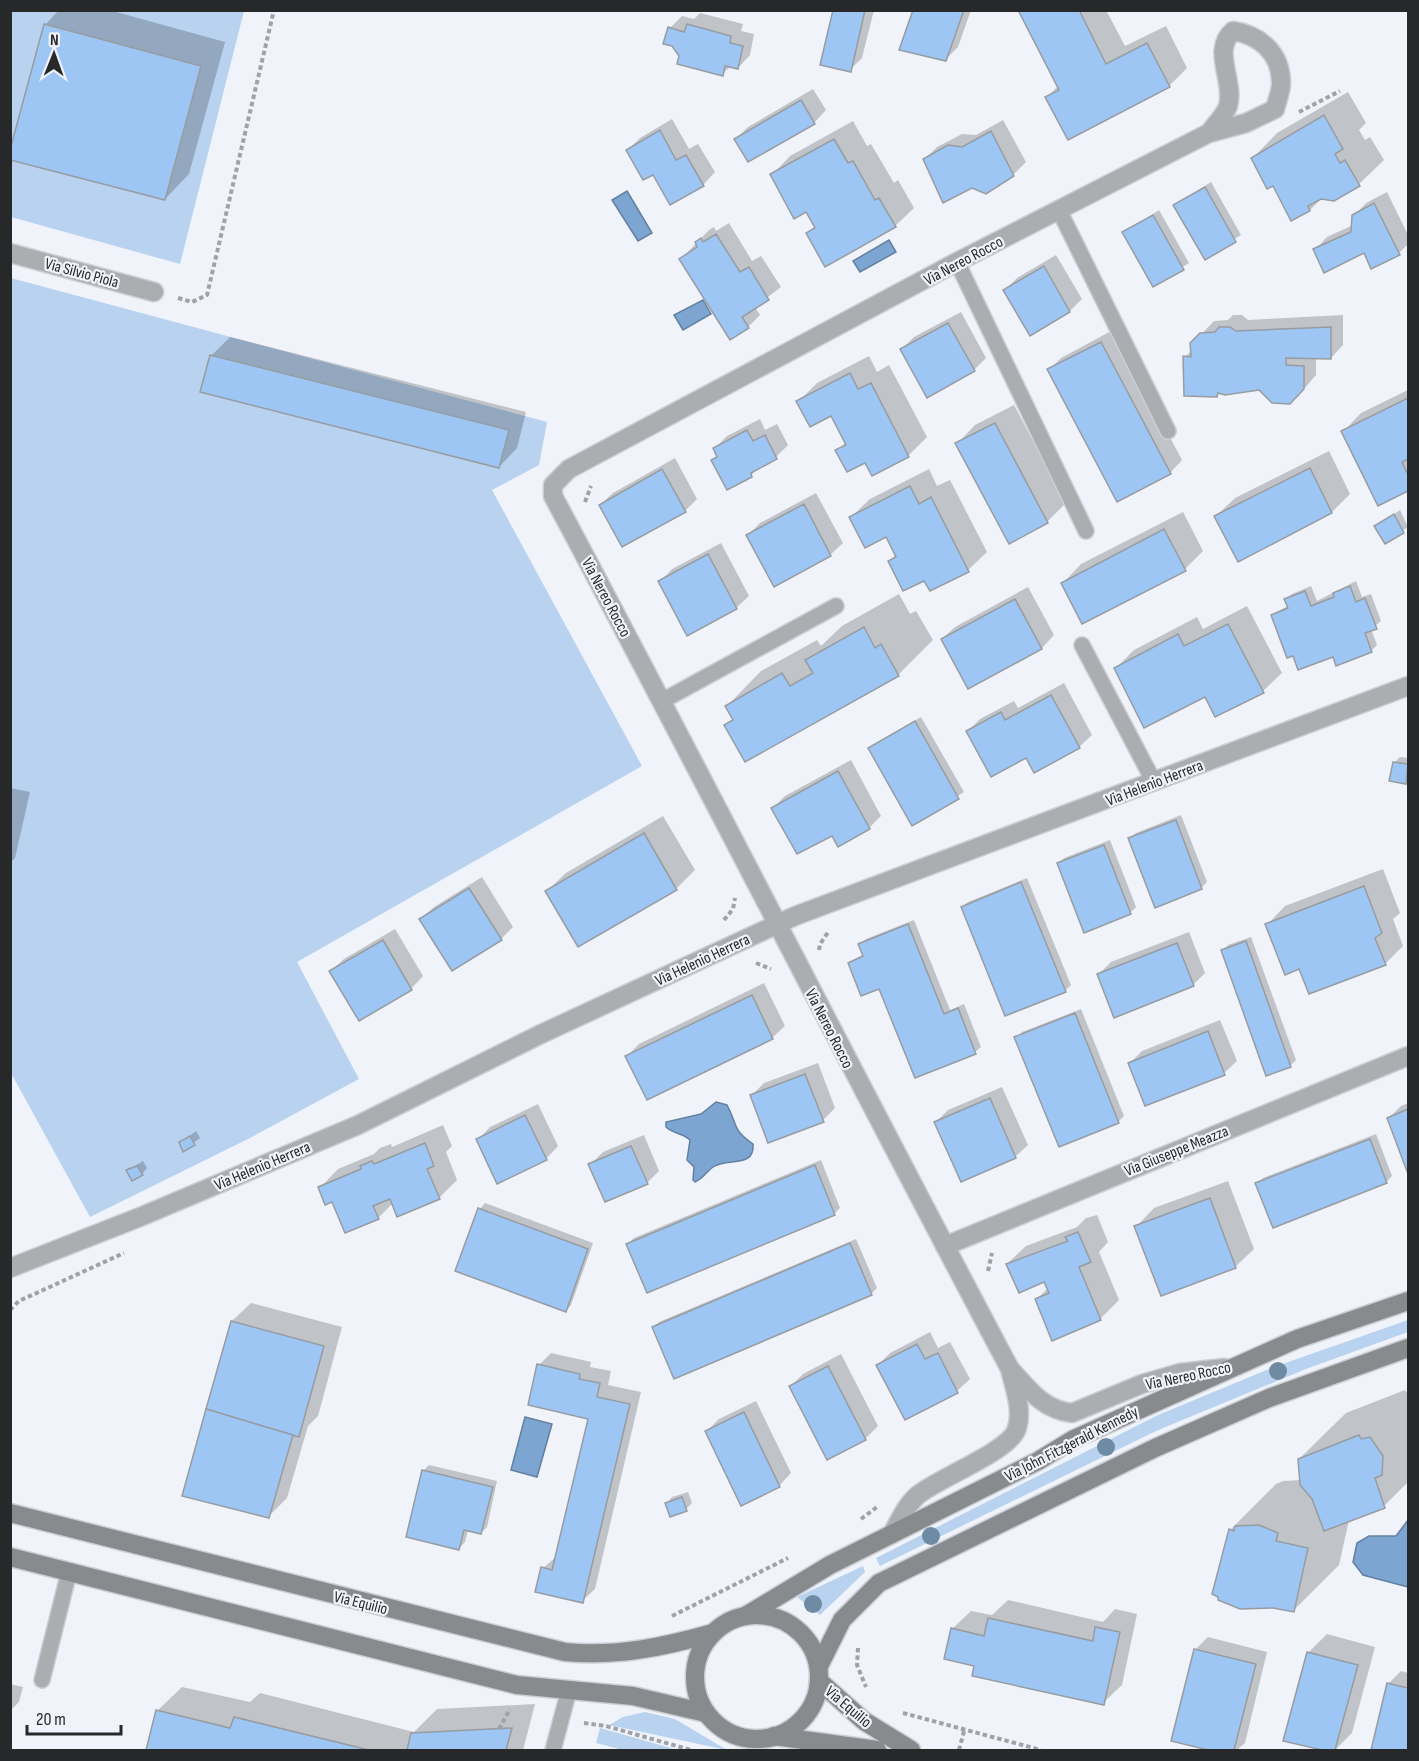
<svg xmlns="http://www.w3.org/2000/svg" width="1419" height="1761" viewBox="0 0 1419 1761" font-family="'Sofia Sans Condensed',sans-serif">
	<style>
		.green { fill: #b8d2ef }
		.water { fill: #7da5d2; stroke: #6380a0; stroke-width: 1.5 }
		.shadow { fill: #0003 }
		.building { fill: #9dc6f5; stroke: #979ca1; stroke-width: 1.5 }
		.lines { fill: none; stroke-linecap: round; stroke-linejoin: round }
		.lane-casing { stroke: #cccfd5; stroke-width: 18 }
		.street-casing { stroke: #cccfd5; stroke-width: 21 }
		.secondary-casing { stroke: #cccfd5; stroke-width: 21 }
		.path { stroke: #9fa3a7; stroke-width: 4; stroke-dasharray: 4.5 3; stroke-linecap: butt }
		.lane { stroke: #abadb0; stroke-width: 15 }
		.street { stroke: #abadb0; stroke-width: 18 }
		.secondary { stroke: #888b8e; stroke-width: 18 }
		.tree { fill: #6f8aa3 }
		.labels { text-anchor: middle; stroke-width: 4.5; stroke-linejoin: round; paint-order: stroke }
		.street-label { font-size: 16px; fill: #26282a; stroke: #f0f4fa }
	</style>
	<rect width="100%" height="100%" fill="#f0f4fa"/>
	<g class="green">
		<polygon points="10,11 244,11 180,264 11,217"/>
		<polygon points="11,278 547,422 539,465 492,490 642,766 297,962 359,1079 248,1139 90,1217 11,1073"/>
		<polygon points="1408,1320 1408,1332 1306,1369 1156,1431 880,1566 876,1558 1158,1415 1274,1367"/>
		<polygon points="863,1566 865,1572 820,1615 797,1597"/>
		<polygon points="645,1712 675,1719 727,1750 609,1725 623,1717"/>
		<polygon points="600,1728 678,1750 623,1750 596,1743"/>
	</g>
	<g class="water">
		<polygon points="627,191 652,233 638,241 612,200"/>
		<polygon points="889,240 896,252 860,272 853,261"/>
		<polygon points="703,300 711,314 683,330 674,315"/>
		<path d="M716 1102 727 1105C738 1125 732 1130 753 1144 755 1169 727 1157 713 1167 707 1171 703 1179 695 1182L693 1180 694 1167 687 1160 690 1140C683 1133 673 1134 666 1127V1122L701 1114Z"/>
		<polygon points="525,1417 552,1424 537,1477 511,1470"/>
		<polygon points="1408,1520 1408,1587 1363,1575 1353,1562 1357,1543 1369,1536 1396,1536"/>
	</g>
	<g class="shadow">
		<polygon points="59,10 109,10 225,42 189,174 165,199 45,25"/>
		<polygon points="835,10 874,10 862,58 850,70"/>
		<polygon points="915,10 971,10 958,47 945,60"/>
		<polygon points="1019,10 1106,10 1125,46 1166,26 1187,68 1169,86 1047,97 1058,86"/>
		<polygon points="700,13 743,24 741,31 754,34 750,55 738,68 731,66 722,74 680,56 670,28 682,16 694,19"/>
		<polygon points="813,89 826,110 814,123 736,139 748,127"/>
		<polygon points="1348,92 1366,123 1359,130 1365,140 1370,137 1384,160 1359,184 1334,199 1322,198 1310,210 1292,219 1274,184 1253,158 1277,133"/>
		<polygon points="672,119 689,149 698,144 715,172 703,185 653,173 628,150 640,138"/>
		<polygon points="1003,120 1026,162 1013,175 925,159 937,147 962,134 976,135"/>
		<polygon points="853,121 867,146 871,144 894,183 898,180 914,208 895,226 808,233 816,225 807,210 772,175 790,156"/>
		<polygon points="1211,182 1241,235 1205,257 1175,205"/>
		<polygon points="1387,192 1408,235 1408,244 1399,253 1372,267 1365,251 1315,250 1327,237 1353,225 1354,216 1366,203"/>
		<polygon points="1159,210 1189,263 1154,285 1124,233"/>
		<polygon points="729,223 752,261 761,256 781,287 755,307 760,315 748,327 681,259 709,230 714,227 716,231"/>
		<polygon points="1056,255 1082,299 1070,311 1030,334 1005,290 1017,278"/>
		<polygon points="961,312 986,358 974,370 902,349 914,337"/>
		<polygon points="1233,315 1242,315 1248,320 1343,315 1343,345 1331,358 1316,357 1316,375 1303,390 1259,389 1220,392 1217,396 1185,357 1192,350 1192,344 1214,321 1228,320"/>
		<polygon points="1113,330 1182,460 1170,473 1049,370 1061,358"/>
		<polygon points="230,337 526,412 517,448 499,467 211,356"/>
		<polygon points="869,356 877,372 889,365 927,437 908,456 866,461 837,451 846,442 831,413 798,402 817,383"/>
		<polygon points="1408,390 1408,489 1378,504 1343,432 1361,413"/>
		<polygon points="1014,405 1066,503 1047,522 1009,542 957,444 975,425"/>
		<polygon points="760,419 765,430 777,424 788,445 776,457 762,465 751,475 713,460 718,455 715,448 727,436"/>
		<polygon points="1329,451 1350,494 1332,512 1216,516 1235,498"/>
		<polygon points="675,458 697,499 685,511 600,505 613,493"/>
		<polygon points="929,469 937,486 950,480 987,552 968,570 925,579 890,561 896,554 886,535 851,517 870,499"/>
		<polygon points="816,493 843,543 830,555 774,585 748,535 760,523"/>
		<polygon points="1400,510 1408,527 1386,542 1376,526"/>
		<polygon points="1183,512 1203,551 1185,569 1063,583 1081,564"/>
		<polygon points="721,543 749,596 736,608 660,582 672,569"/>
		<polygon points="1356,581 1362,597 1371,594 1381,621 1371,629 1377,645 1371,651 1333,655 1272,615 1289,605 1286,599 1292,594 1311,586 1317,601"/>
		<polygon points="1028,587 1054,635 1042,648 968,687 942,639 955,627"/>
		<polygon points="899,594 910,614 916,611 933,640 898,675 726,725 734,718 727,706 761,671 817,640 821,646 842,626"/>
		<polygon points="1247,606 1282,673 1263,691 1206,695 1116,668 1134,650 1197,617 1203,629"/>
		<polygon points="1064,683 1092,735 1079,747 1027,756 968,731 980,719 1014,701 1018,708"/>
		<polygon points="921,717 964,792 913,824 870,748"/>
		<polygon points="1400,757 1408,758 1408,779 1405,782 1394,763"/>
		<polygon points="851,760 881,816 869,828 832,834 773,808 785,796"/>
		<polygon points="10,788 30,792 15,858 10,863"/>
		<polygon points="1181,815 1207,882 1201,888 1130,838 1136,833"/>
		<polygon points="663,816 695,870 676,889 547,891 566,873"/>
		<polygon points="1110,840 1136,907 1130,913 1059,863 1064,858"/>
		<polygon points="1383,869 1400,913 1393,919 1403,946 1385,964 1300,967 1267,925 1285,906"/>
		<polygon points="482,877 513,927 501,939 421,919 434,907"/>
		<polygon points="1027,878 1071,985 1065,991 962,907 968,902"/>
		<polygon points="914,920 950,1010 964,1004 981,1047 975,1052 849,963 864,954 860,944 866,939"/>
		<polygon points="395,929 423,976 411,989 331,971 344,959"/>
		<polygon points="1189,932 1205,973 1193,985 1099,974 1111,962"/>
		<polygon points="1251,937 1296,1060 1290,1066 1223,951 1228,945"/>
		<polygon points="764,983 785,1026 772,1038 627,1056 639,1044"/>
		<polygon points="1081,1009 1124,1116 1119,1121 1060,1145 1016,1038 1022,1032"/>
		<polygon points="1220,1020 1237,1061 1224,1073 1146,1104 1130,1063 1142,1051"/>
		<polygon points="818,1063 835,1108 823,1120 752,1095 764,1083"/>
		<polygon points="1002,1087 1028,1145 1015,1157 936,1122 948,1110"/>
		<polygon points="1408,1103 1408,1170 1389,1118 1401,1106"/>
		<polygon points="538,1104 558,1146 546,1159 478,1140 490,1127"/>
		<polygon points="443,1125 452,1146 446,1152 457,1180 439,1198 393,1203 378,1218 333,1200 320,1188 338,1169 374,1154 380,1148 391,1144 392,1147"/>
		<polygon points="196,1131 200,1138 184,1150 180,1143"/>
		<polygon points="1376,1134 1392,1176 1386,1182 1257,1184 1263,1178"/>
		<polygon points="644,1135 659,1171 647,1183 590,1165 603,1152"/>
		<polygon points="821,1160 840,1208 835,1213 648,1291 628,1244 634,1238"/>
		<polygon points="143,1161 147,1168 142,1174 128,1170"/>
		<polygon points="1228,1181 1254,1249 1235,1267 1136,1227 1154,1208"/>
		<polygon points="485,1203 593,1243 571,1305 566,1311 480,1209"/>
		<polygon points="1097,1215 1108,1242 1099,1252 1119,1300 1100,1319 1037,1299 1048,1288 1045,1280 1007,1264 1026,1246 1077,1227 1086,1218"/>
		<polygon points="856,1239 877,1288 871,1294 653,1328 659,1322"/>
		<polygon points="251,1303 342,1327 318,1416 308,1426 287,1498 268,1517 232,1321"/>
		<polygon points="930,1332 938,1348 950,1342 970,1379 957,1391 905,1418 877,1366 890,1353"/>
		<polygon points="551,1353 591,1362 590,1367 611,1371 608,1385 641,1392 595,1589 582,1601 543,1568 557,1556 590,1418 539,1365"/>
		<polygon points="841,1354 878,1426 866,1438 828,1458 791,1386 803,1374"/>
		<polygon points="1405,1390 1408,1394 1408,1482 1384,1506 1349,1520 1339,1565 1293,1611 1230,1530 1276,1484 1283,1481 1301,1480 1299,1459 1346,1413"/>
		<polygon points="756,1401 791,1473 779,1486 707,1431 719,1419"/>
		<polygon points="429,1465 497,1481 487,1527 481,1533 468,1530 465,1542 459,1548 423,1471"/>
		<polygon points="688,1492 692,1503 686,1509 671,1515 667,1503 672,1497"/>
		<polygon points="1008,1600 1103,1622 1115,1609 1137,1614 1122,1685 1103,1703 976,1665 952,1629 971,1611 992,1615"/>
		<polygon points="1327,1634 1375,1647 1352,1733 1335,1750 1285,1740 1308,1653"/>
		<polygon points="1208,1637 1267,1652 1245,1743 1237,1750 1215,1750 1173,1740 1195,1650"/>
		<polygon points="1401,1671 1408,1673 1408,1750 1373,1750 1389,1683"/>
		<polygon points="10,1684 23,1687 19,1702 10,1711"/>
		<polygon points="182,1687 250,1702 260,1693 414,1732 437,1709 535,1704 523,1750 148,1750 157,1711"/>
	</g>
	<g class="building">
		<polygon points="833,10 865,10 851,72 820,65"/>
		<polygon points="913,10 964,10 946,61 899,50"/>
		<polygon points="1018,10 1079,10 1106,64 1147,43 1170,87 1068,140 1045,97 1059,90"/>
		<polygon points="44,24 201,66 165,200 10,160 10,150"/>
		<polygon points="687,24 731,36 730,43 743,46 738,69 725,66 723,76 677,64 679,56 672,46 663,44 668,27 684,32"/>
		<polygon points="801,100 815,124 748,162 734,139"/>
		<polygon points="1324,115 1343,149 1335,154 1340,163 1345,160 1360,186 1334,201 1321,199 1308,206 1310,211 1291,221 1273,186 1267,189 1251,158"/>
		<polygon points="660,130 676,160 686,155 704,186 670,205 653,175 643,180 626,150"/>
		<polygon points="991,131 1014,176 986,194 972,188 943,203 923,159 948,145 962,147"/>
		<polygon points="834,139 848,163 853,161 875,200 879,198 896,227 825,267 806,233 815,228 806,212 794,219 770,174"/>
		<polygon points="1205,187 1236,242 1205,260 1173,205"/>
		<polygon points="1374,203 1400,255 1371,269 1364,253 1324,273 1313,249 1351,232 1352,215"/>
		<polygon points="1153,215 1184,270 1153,287 1122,232"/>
		<polygon points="716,234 740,272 749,267 769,300 742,317 749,328 730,340 679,259 697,247 695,242 701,238 703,242"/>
		<polygon points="1044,266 1070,312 1030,336 1003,290"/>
		<polygon points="948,323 975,371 927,398 900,349"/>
		<polygon points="1219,327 1230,327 1236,331 1331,327 1331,359 1286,358 1286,365 1304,366 1304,389 1290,404 1272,403 1259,390 1225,395 1218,393 1217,397 1184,396 1183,356 1191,357 1190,343 1200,333 1215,332"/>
		<polygon points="1101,342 1171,474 1117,502 1047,369"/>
		<polygon points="210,355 509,430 499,468 200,392"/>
		<polygon points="850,373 858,389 871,383 909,457 872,476 865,463 847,472 835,450 846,445 831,416 810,427 796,401"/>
		<polygon points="1408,398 1408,459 1402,462 1408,475 1408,491 1378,506 1341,431"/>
		<polygon points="995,423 1048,523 1009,544 955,443"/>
		<polygon points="747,430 753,441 765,435 777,459 751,473 752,477 727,490 711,460 717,457 713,448"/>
		<polygon points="1310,468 1332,513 1238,562 1214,516"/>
		<polygon points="662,469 686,512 622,547 599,505"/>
		<polygon points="910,486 919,504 931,497 969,572 930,591 924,581 903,591 888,561 896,557 886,537 865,548 849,517"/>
		<polygon points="804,504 831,556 774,587 746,535"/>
		<polygon points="1394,514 1404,533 1385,544 1374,526"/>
		<polygon points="1164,529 1186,571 1082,624 1061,583"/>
		<polygon points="708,554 737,609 687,636 658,581"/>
		<polygon points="1350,586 1356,602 1365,598 1377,629 1365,633 1372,652 1336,666 1333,657 1298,670 1293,656 1287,658 1271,615 1288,608 1284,599 1305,591 1311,606 1334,597 1333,593"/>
		<polygon points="1015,599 1042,649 968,689 941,639"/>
		<polygon points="1228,624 1264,693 1215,717 1205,697 1144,728 1114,668 1178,634 1184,646"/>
		<polygon points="864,627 875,648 881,644 899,676 745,762 724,725 733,720 725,706 782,673 790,686 813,673 805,660"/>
		<polygon points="1051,695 1080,748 1034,773 1026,758 991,777 966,731 1001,712 1005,720"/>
		<polygon points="915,721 959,799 912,826 868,748"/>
		<polygon points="1393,762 1408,764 1406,784 1389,781"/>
		<polygon points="838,771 870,829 838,847 832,836 797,854 771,808"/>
		<polygon points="1176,820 1202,889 1155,908 1128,838"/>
		<polygon points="644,833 677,890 578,947 545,891"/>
		<polygon points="1104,845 1131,914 1084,933 1057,863"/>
		<polygon points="1021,882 1066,992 1005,1016 961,907"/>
		<polygon points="1364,886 1382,933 1375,938 1386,965 1309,994 1299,969 1285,975 1265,924"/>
		<polygon points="469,888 502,940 452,971 419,919"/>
		<polygon points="908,924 944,1014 958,1008 976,1054 915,1078 879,989 861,996 848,963 863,956 858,944"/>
		<polygon points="383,940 412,990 359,1021 329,971"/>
		<polygon points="1246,941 1291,1067 1266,1076 1221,950"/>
		<polygon points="1177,943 1194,986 1114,1018 1097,974"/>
		<polygon points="752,995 773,1039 647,1100 625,1056"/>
		<polygon points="1075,1013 1119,1123 1059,1147 1014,1037"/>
		<polygon points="1208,1031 1225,1075 1145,1106 1128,1063"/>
		<polygon points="805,1074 824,1122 768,1143 750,1095"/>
		<polygon points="990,1098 1016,1158 961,1182 934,1122"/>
		<polygon points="1408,1109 1408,1174 1387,1118"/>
		<polygon points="525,1115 547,1160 497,1184 476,1139"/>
		<polygon points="190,1136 195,1145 183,1152 179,1142"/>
		<polygon points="1370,1139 1387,1183 1273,1228 1255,1183"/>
		<polygon points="425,1143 434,1166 427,1169 440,1199 397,1217 390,1199 373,1206 379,1219 345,1233 332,1202 325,1205 318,1187 361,1169 360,1166 372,1161 374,1164"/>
		<polygon points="631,1146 648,1184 605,1202 588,1164"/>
		<polygon points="815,1165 835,1215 647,1293 626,1244"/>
		<polygon points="137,1166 143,1175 132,1181 126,1170"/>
		<polygon points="1210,1198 1236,1268 1161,1296 1134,1226"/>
		<polygon points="478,1208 588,1249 566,1312 455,1271"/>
		<polygon points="1078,1232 1091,1262 1079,1267 1101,1320 1052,1341 1035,1299 1049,1293 1044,1282 1019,1293 1006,1264 1068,1241 1065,1237"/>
		<polygon points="850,1243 872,1295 674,1379 652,1327"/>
		<polygon points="231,1321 324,1346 299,1437 206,1409"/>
		<polygon points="917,1344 925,1359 938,1353 958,1393 905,1420 876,1365"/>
		<polygon points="537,1364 580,1374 579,1379 600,1383 597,1397 630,1404 583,1603 535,1592 541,1567 552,1570 588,1419 528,1405"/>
		<polygon points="828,1366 866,1440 827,1460 789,1386"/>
		<polygon points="206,1409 293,1435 269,1518 182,1496"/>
		<polygon points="744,1412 780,1487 741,1506 705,1431"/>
		<polygon points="1359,1435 1361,1439 1370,1437 1383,1456 1382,1475 1375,1478 1385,1508 1324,1531 1312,1499 1300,1485 1298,1459"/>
		<polygon points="422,1470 493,1487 481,1534 464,1530 459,1550 406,1537"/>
		<polygon points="682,1497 687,1511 670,1517 665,1503"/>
		<polygon points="1259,1525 1278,1533 1276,1541 1308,1548 1294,1612 1273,1608 1240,1609 1218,1600 1218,1597 1212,1594 1229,1529 1234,1531 1235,1526"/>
		<polygon points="988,1618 1093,1641 1095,1627 1120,1632 1104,1705 972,1676 974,1666 944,1659 951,1628 984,1636"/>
		<polygon points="1194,1649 1256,1664 1234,1750 1208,1750 1171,1741"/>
		<polygon points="1307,1652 1358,1665 1335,1750 1322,1750 1283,1741"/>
		<polygon points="1387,1683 1408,1688 1408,1750 1371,1750"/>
		<polygon points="156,1710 230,1728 234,1717 369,1750 146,1750"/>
		<polygon points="512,1728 506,1750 407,1750 411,1733"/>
	</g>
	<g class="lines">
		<g class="lane-casing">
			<g id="lane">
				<polyline points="1059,210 1168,431"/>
				<polyline points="957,262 1086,531"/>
				<polyline points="1082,645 1154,782"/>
				<polyline points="662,701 836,606"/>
				<polyline points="42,1680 69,1572"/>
				<polyline points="553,1750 569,1690"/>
			</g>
		</g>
		<g class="street-casing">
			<g id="street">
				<polyline points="10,253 154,292"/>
				<polyline points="945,1246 1408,1056"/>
				<polyline points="10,1268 140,1217 358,1125 539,1035 795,916 1408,686"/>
				<path d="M1011 1370C1029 1390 1044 1410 1072 1413L1142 1384 1180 1373 1224 1368"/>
				<path d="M892 1534C900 1520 906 1505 918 1495 940 1477 1011 1451 1017 1428 1023 1409 1014 1387 1010 1369 856 1079 708 786 553 496V485L569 469 957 262 1209 133 1246 123 1275 109C1277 100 1282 90 1281 81 1280 53 1260 35 1233 31 1211 51 1235 80 1228 106 1225 115 1215 125 1209 133"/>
			</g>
		</g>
		<g class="secondary-casing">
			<g id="secondary">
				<path d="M10 1513 565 1652C616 1657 664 1647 713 1633"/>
				<polyline points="10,1557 517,1685 633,1696 706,1713"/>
				<polyline points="747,1615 830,1565 1038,1461 1074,1439 1297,1339 1408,1301"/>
				<circle cx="757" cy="1677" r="62"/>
				<polyline points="819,1666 842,1620 879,1583 1155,1448 1269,1398 1408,1348"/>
				<polyline points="819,1681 864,1721 911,1750"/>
				<polyline points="774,1736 877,1750"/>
			</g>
		</g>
		<g class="path">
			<polyline points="1299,112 1340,91"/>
			<polyline points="178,298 192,302 207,295 274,10"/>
			<polyline points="585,502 591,486"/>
			<polyline points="724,920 733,909 735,898"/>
			<polyline points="819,950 820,944 829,931"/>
			<polyline points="756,963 771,969"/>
			<polyline points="988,1271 992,1253"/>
			<polyline points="10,1310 19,1301 124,1253"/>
			<polyline points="861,1519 877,1507"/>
			<polyline points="672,1616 788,1558"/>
			<polyline points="858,1648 857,1665 866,1687"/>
			<polyline points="903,1713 1041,1750"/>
			<polyline points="584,1723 606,1726 691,1750"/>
			<polyline points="499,1729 510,1709"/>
			<polyline points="959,1750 964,1731"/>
		</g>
		<use href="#lane" class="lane"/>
		<use href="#street" class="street"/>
		<use href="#secondary" class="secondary"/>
	</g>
	<g class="tree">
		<circle cx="1278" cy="1371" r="9"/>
		<circle cx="1106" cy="1447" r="9"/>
		<circle cx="931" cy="1536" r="9"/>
		<circle cx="813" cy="1604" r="9"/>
	</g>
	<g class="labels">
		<g class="street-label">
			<text transform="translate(963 260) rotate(-28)" y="6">Via Nereo Rocco</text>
			<text transform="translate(82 272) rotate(15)" y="6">Via Silvio Piola</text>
			<text transform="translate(607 597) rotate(62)" y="6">Via Nereo Rocco</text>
			<text transform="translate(1154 782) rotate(-21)" y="6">Via Helenio Herrera</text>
			<text transform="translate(702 959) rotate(-25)" y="6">Via Helenio Herrera</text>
			<text transform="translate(830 1028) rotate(63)" y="6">Via Nereo Rocco</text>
			<text transform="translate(1176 1150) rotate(-22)" y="6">Via Giuseppe Meazza</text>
			<text transform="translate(262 1165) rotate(-23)" y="6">Via Helenio Herrera</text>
			<text transform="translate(1188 1375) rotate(-12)" y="6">Via Nereo Rocco</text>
			<text transform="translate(1071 1443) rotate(-27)" y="6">Via John Fitzgerald Kennedy</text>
			<text transform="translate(361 1602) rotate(14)" y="6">Via Equilio</text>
			<text transform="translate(849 1706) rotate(40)" y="6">Via Equilio</text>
		</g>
	</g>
	<rect width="1419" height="1761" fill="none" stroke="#26282a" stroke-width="24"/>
	<g transform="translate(54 54) rotate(1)" stroke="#f0f4fa" stroke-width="4.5" paint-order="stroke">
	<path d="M0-4.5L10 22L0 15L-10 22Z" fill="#26282a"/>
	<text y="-9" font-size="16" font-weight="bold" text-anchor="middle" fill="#26282a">N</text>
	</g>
	<path d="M27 1725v9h94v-9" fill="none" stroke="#26282a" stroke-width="3"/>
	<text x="36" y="1725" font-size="18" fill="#26282a" stroke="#f0f4fa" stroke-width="4.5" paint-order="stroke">20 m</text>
</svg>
